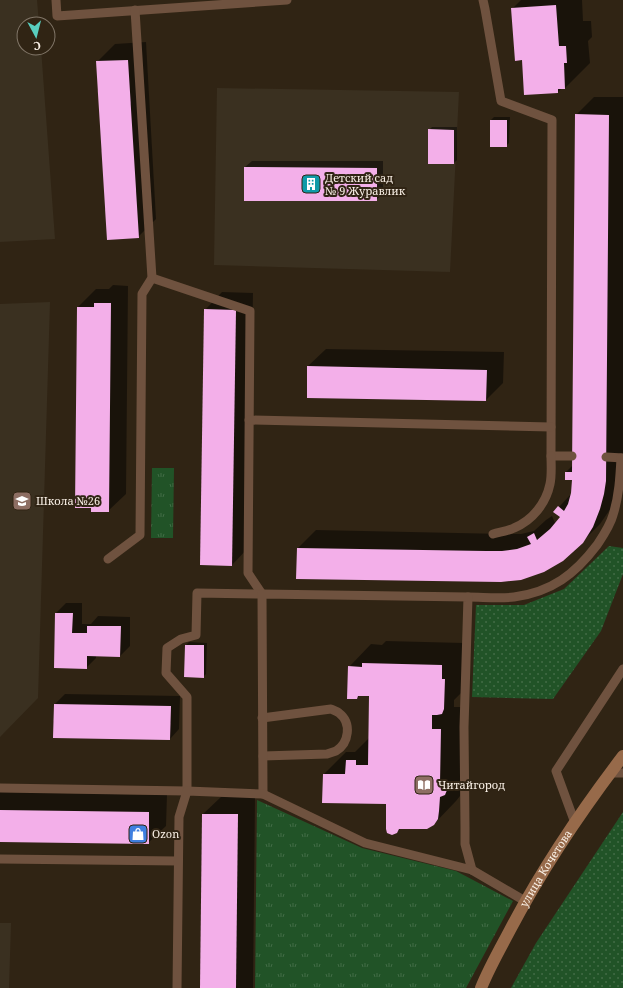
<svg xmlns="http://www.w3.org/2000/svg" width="623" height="988" viewBox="0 0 623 988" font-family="'Noto Serif',serif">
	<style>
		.education { fill: #3a3020 }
		.grass { fill: url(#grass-dots) }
		.park { fill: url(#park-tufts) }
		.shadow { fill: #0007 }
		.building { fill: #f3afe9 }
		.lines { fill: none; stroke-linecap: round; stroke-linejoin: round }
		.lane { stroke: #6f523f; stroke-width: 9 }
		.secondary { stroke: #976a4a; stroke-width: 12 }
		.labels { text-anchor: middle; stroke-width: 4; stroke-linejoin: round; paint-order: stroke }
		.poi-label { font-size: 11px; fill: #faf1e7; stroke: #302414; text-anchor: start }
		.street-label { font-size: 11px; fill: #faf1e7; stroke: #302414 }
	</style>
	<defs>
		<pattern id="grass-dots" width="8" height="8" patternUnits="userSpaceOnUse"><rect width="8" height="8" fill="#215327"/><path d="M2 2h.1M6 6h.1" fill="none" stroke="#426c46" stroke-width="1.8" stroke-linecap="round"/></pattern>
		<pattern id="park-tufts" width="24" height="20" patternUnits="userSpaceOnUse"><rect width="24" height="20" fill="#215327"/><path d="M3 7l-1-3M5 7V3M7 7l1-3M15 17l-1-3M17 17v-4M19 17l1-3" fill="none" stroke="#426c46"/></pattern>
	</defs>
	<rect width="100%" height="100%" fill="#302414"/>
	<g class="education">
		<polygon points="0,0 37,0 39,24 24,24 24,48 41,48 55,239 0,242"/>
		<polygon points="217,88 459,92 450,272 214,265"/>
		<polygon points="50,302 38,698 0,737 0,304"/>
		<polygon points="0,923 11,923 9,988 0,988"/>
	</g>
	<g class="grass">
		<polygon points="609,546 623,548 623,574 601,631 553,699 472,697 476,605 524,605 564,589"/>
		<polygon points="623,812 623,988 511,988 536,943"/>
	</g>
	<g class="park">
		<polygon points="152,468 174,468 173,538 151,538"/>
		<polygon points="257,800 362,848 456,871 513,901 466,988 255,988"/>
	</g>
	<g class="shadow">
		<polygon points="521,0 582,0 583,21 591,21 592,37 588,41 590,63 565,88 562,88 558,92 523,59 512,9"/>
		<polygon points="146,42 156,219 138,237 97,62 115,44"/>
		<polygon points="594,97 623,97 623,463 611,508 600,524 582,542 297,578 298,548 316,530 505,534 521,534 534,531 546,520 552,516 555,523 561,517 559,507 571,494 573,479 566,472 573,465 576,115"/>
		<polygon points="494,117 510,117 509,143 506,146 491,120"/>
		<polygon points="432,127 457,127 457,160 454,163 429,130"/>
		<polygon points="252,161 383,161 383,194 376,200 245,167"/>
		<polygon points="113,285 128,286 126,494 108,511 78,307 96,289 109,289"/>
		<polygon points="222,292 253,293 249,547 232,565 205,310"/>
		<polygon points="326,349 504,352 503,383 486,400 308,366"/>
		<polygon points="66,603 82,603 82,624 91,624 98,616 130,617 130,646 120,656 96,655 96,658 86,668 56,613"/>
		<polygon points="386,641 464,643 464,690 454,700 454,707 463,707 461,788 460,796 456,801 434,824 401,828 396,833 387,803 324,774 346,752 355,752 369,738 370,695 360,695 357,698 349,667 371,644 382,645"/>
		<polygon points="189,642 207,643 206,674 203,677 186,645"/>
		<polygon points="65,694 180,696 179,729 170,739 54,737 55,704"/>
		<polygon points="0,792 167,795 166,826 148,843 0,841"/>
		<polygon points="221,797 255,797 253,988 201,988 203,814"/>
	</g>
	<g class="building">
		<polygon points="556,5 559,46 566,46 567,63 564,63 565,89 558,89 558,93 524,95 522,60 515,61 511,8"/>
		<polygon points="128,60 139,238 107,240 96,61"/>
		<polygon points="575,114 609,115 606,481 604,494 600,509 593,527 583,543 563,561 544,572 521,580 501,582 296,579 297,548 486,551 502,551 517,549 531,544 527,537 534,533 537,540 550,529 560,517 553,512 558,506 564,511 568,504 571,493 572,480 565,480 565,472 572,472"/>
		<rect x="490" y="120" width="17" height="27"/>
		<polygon points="428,129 454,130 454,164 428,164"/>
		<polygon points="244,167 377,168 377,201 244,201"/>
		<polygon points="94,303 111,303 109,512 91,512 91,508 75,508 77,307 94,307"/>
		<polygon points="204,309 236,310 232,566 200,565"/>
		<polygon points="307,366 487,370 486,401 307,398"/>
		<polygon points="55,613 73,613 72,633 87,633 87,626 121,626 120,657 87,656 87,669 54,668"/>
		<polygon points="185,645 204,645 204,678 184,677"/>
		<polygon points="362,663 442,665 442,679 445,679 444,709 442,714 437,715 432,715 432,729 441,729 440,783 445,785 447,790 445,795 440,797 439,811 438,819 434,825 427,829 399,829 397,833 392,835 387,833 386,829 386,804 322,803 323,774 345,774 346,760 356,760 356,765 368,765 369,696 358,696 357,699 347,699 348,666 362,667"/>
		<polygon points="54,704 171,706 170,740 53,738"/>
		<polygon points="0,810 149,812 149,844 0,842"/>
		<polygon points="202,814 238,814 236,988 200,988"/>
	</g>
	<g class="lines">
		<g class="lane">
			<polyline points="56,0 57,16 287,0"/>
			<polyline points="483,0 485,9 501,101 552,120 551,456 572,456"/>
			<polyline points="152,278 250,311 248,573 262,594"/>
			<polyline points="249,420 551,427"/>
			<polyline points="606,457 623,458"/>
			<path d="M493 534C500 532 508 531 514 528 533 520 546 503 550 484 552 475 551 464 551 456"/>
			<polyline points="108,559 140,535 142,294 152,278 135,10"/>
			<path d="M468 597C483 597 499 599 514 597 552 592 575 574 597 545 603 536 610 526 613 515 619 496 620 477 621 458"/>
			<path d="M262 718 331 709C333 710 337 711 339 713 352 723 349 743 336 751 333 752 330 753 327 754L263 756"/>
			<polyline points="610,773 623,773"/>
			<polyline points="0,788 187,791 187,697 166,673 167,648 181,639 196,635 197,593 262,594"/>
			<polyline points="263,794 262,594 468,597 464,727 465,827 465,844 472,870"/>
			<polyline points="575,823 556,771 623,669"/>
			<polyline points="0,859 178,861"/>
			<polyline points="177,988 179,817 187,791 263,794 365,843 472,870 525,901"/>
		</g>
		<path class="secondary" id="s1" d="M481 988C489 968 500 949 510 930 542 869 581 811 623 756"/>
	</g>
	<defs>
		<g id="building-square" transform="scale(1)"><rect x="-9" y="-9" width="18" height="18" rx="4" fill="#0f9aa8" stroke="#302414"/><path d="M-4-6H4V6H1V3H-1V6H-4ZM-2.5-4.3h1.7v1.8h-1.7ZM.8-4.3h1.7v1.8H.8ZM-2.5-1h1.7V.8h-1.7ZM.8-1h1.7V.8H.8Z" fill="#fff"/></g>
		<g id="school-square" transform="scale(1)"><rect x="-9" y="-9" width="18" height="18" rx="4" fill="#8d6e63" stroke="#302414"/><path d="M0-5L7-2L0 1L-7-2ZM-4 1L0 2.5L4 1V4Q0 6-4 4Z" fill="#fff"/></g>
		<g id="library-square" transform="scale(1)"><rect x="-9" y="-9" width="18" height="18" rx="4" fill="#8d6e63" stroke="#302414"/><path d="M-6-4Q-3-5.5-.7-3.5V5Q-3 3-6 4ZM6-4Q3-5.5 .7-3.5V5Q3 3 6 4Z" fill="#fff"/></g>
		<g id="shop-square" transform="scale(1)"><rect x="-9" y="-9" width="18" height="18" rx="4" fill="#3f7fe0" stroke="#302414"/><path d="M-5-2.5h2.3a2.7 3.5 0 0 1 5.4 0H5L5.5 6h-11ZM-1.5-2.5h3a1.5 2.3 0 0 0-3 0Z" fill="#fff"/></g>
	</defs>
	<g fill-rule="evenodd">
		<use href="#building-square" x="311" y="184"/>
		<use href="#school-square" x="22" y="501"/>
		<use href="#library-square" x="424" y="785"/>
		<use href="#shop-square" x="138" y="834"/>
	</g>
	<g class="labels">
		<g class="poi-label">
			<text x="325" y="182">Детский сад<tspan x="325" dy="13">№ 9 Журавлик</tspan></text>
			<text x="36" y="505">Школа №26</text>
			<text x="438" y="789">Читайгород</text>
			<text x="152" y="838">Ozon</text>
		</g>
		<g class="street-label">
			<text dy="4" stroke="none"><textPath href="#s1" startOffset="136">улица Кочетова</textPath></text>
		</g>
	</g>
	<g transform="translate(36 36) rotate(173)"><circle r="19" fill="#302414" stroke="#817668"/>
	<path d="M0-3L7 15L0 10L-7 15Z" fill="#59cebf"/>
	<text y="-6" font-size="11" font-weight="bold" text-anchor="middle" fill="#faf1e7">С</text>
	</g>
</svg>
